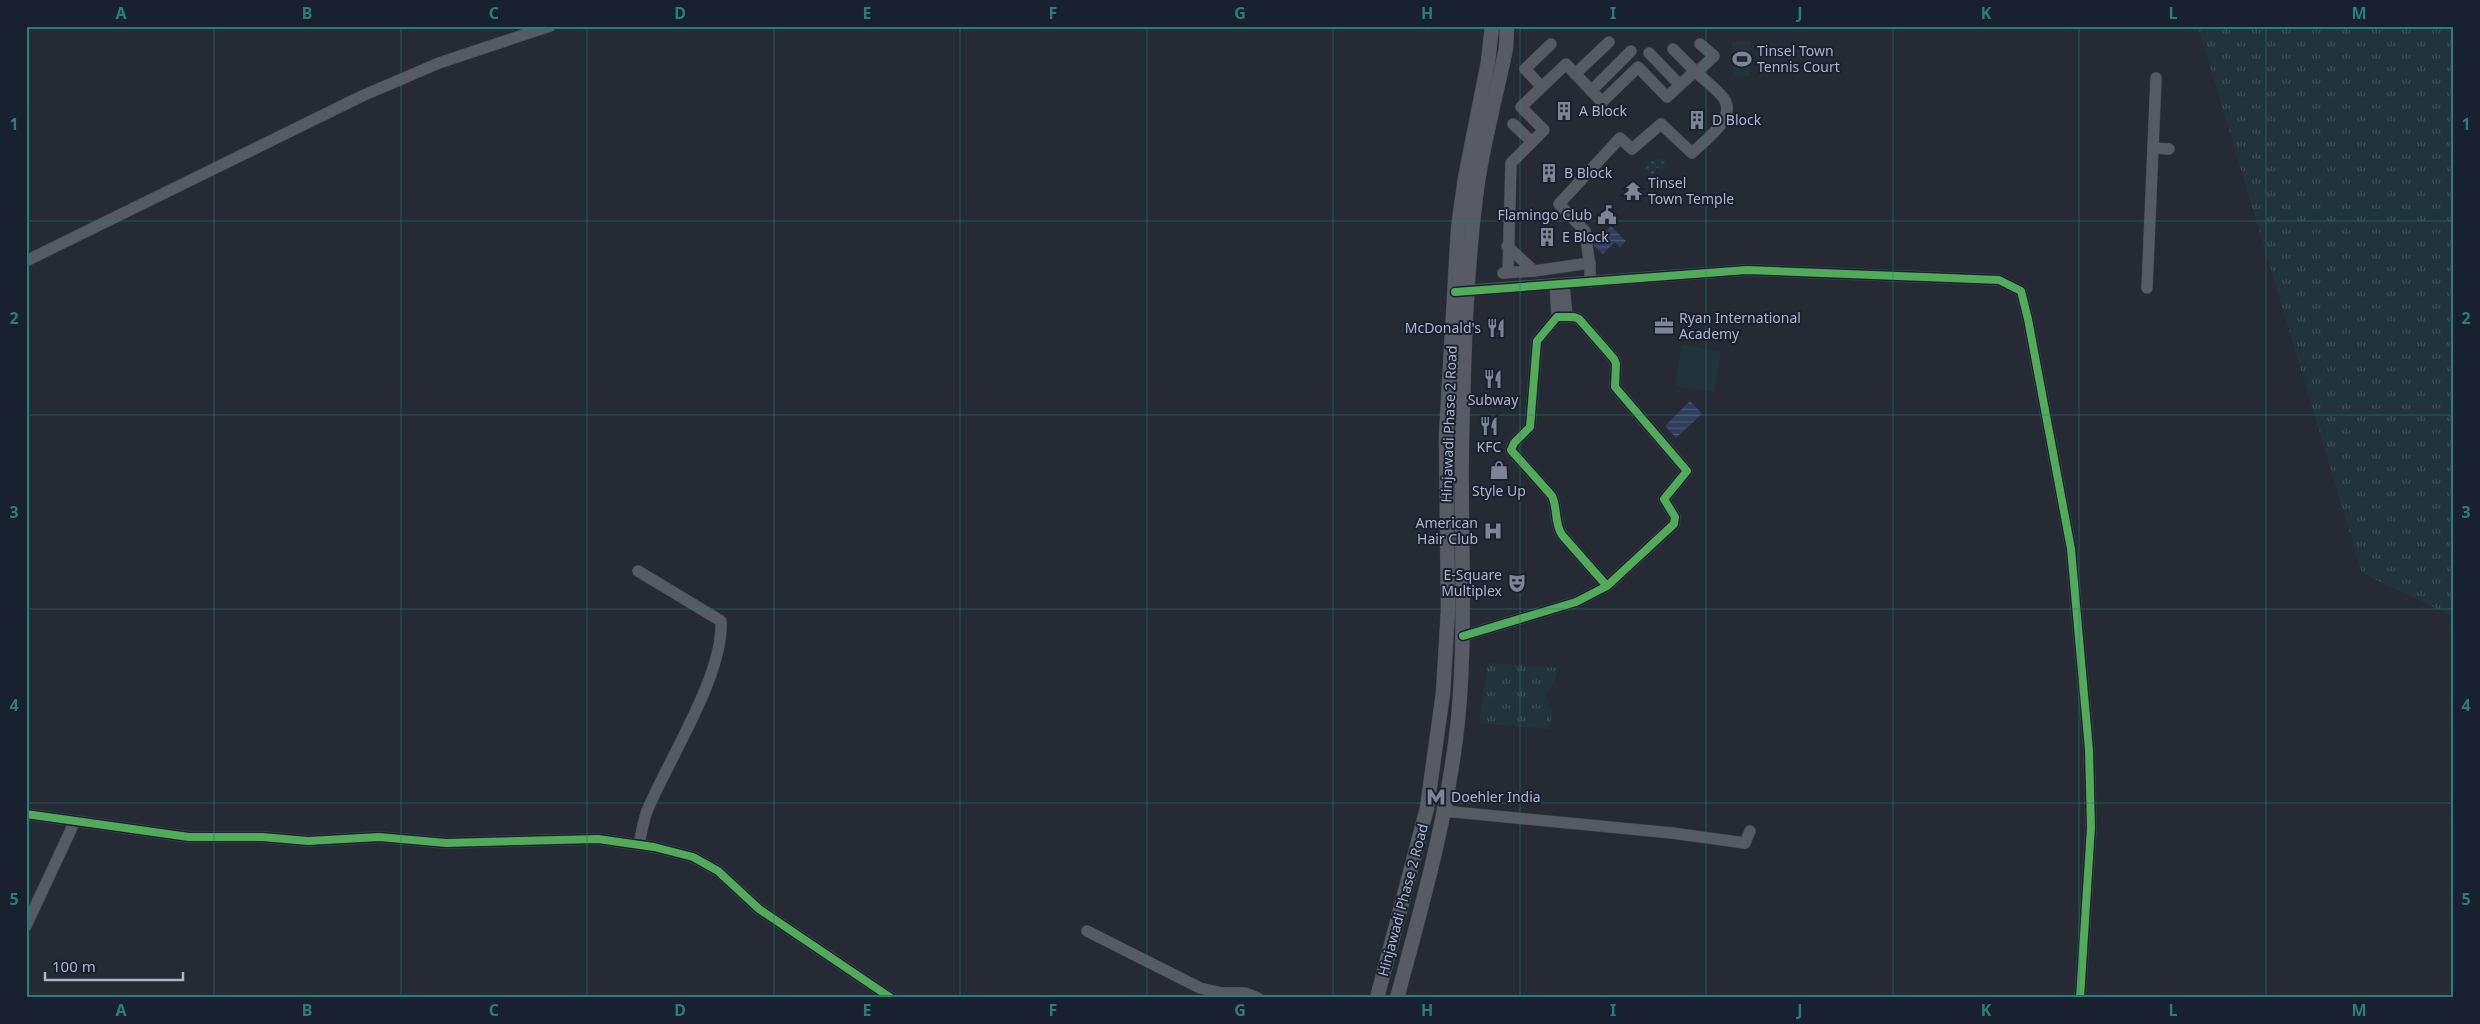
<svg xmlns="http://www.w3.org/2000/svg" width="2480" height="1024" viewBox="0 0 2480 1024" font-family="'Noto Sans',sans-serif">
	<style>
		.grass { fill: url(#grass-tufts) }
		.park { fill: url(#park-dots) }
		.pitch { fill: #22343b }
		.water { fill: url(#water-rules) }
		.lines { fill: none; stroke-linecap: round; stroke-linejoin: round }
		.minor-casing { stroke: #42454e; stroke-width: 12 }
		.major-casing { stroke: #424752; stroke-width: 15 }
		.minor { stroke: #565a62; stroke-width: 11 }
		.major { stroke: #585b65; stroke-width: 14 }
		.cycleway-casing { stroke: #192030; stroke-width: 11 }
		.cycleway { stroke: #51ab58; stroke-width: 8 }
		.grid { fill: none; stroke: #277f7b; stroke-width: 1; stroke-opacity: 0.55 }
		.labels { text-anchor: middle; stroke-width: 4; stroke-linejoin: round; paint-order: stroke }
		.poi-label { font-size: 14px; fill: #aeb5c7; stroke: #192030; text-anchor: start }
		.street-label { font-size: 14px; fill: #aeb5c7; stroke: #192030 }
		.neatline { fill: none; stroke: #277f7b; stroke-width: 2 }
		.grid-label { font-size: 16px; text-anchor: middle; font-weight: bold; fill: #277f7b }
	</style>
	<defs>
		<pattern id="grass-tufts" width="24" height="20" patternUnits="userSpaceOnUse" patternTransform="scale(1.25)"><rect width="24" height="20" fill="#22343b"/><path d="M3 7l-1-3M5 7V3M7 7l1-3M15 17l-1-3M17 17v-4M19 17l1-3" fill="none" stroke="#404f56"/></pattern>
		<pattern id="park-dots" width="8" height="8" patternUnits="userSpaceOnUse" patternTransform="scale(1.25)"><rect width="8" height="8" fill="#22343b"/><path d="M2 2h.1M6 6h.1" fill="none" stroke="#404f56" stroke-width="1.8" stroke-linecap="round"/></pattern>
		<pattern id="water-rules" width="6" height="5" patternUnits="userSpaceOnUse" patternTransform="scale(1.25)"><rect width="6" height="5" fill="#2f3d5e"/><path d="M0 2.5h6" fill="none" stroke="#4b5774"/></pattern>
	</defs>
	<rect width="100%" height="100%" fill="#252a35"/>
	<g class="grass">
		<polygon points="2198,26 2454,26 2454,617 2362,573"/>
		<polygon points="1488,663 1558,668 1554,683 1545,695 1552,711 1550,729 1479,723"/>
	</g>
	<polygon class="park" points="1663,158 1667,160 1662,170 1657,168 1653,174 1643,169 1649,161"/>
	<g class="pitch">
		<polygon points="1750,41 1751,76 1733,77 1732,41"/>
		<polygon points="1682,344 1721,352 1714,392 1675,386"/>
	</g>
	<g class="water">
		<polygon points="1611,226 1626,241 1620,247 1615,242 1603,254 1593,245"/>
		<polygon points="1690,401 1702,414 1676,438 1665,426"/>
	</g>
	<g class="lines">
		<g class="minor-casing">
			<g id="minor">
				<polyline points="1673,49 1695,71"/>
				<polyline points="1649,53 1680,85"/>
				<polyline points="1696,73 1714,56 1700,44"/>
				<polyline points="1575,74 1609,42"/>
				<polyline points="1542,87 1525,69 1551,44"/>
				<polyline points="1591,91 1631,51"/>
				<polyline points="1513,124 1532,142"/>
				<polyline points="2153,148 2169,149"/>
				<polyline points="1507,246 1534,271 1590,263"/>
				<polyline points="26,261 362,96 439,63 550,26"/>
				<path d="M1508 272 1511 163 1544 130 1521 107 1566 64 1602 102 1638 67 1667 97 1695 71C1703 79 1713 86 1721 95 1741 116 1706 139 1692 153L1661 124 1632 149 1620 138 1559 204 1585 231 1590 267V282"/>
				<polyline points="1503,273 1534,271"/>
				<polyline points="1555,284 1557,317"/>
				<polyline points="1564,284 1567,316"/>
				<polyline points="2147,288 2156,78"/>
				<polyline points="1459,291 1747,270 1999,280 2021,291 2028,319 2071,549 2089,750 2091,827 2080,998"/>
				<path d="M638 571 721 621C724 675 668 760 647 811 643 822 641 834 639 845"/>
				<path d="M1463 636 1576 602 1607 586 1562 535C1554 523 1558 509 1552 496L1511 450 1514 443 1530 427 1537 341 1557 317H1574L1579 319 1614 359 1616 364 1615 387 1687 471 1664 499 1675 517 1674 524 1607 586"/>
				<polyline points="1444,811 1672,833 1745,843 1750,831"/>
				<polyline points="26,814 189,837 262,837 308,841 379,837 446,843 598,839 654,847 693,857 718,871 759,909 891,998"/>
				<polyline points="26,926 75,821"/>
				<polyline points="1087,931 1200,988 1222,993 1245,993 1258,998"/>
			</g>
		</g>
		<g class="major-casing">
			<g id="major">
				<polyline points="1377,998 1427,808 1443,693 1448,610 1446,436 1458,229 1465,178 1488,62 1492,26"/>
				<path d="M1397 998C1422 906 1448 815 1458 720 1467 627 1460 534 1462 440 1464 354 1466 266 1478 181 1485 136 1497 92 1506 48L1507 26"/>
			</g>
		</g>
		<use href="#minor" class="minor"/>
		<use href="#major" class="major"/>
		<g class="cycleway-casing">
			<g id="cycleway">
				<polyline points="1455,292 1747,270 1999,280 2021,291 2028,319 2071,549 2089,750 2091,827 2080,998"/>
				<path d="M1463 636 1576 602 1607 586 1562 535C1554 523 1558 509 1552 496L1511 450 1514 443 1530 427 1537 341 1557 317H1574L1579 319 1614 359 1616 364 1615 387 1687 471 1664 499 1675 517 1674 524 1607 586"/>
				<polyline points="26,814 189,837 262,837 308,841 379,837 446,843 598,839 654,847 693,857 718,871 759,909 891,998"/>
			</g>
		</g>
		<use href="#cycleway" class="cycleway"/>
	</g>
	<path class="grid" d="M214 26V998M401 26V998M587 26V998M774 26V998M960 26V998M1147 26V998M1333 26V998M1520 26V998M1706 26V998M1893 26V998M2079 26V998M2266 26V998M26 221H2454M26 415H2454M26 609H2454M26 803H2454"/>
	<defs>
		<g id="stadium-bare" transform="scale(1.5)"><path d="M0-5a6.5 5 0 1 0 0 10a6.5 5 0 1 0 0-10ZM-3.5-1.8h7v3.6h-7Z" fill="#7e8494" stroke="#192030" stroke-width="2.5" paint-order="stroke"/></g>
		<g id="building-bare" transform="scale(1.5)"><path d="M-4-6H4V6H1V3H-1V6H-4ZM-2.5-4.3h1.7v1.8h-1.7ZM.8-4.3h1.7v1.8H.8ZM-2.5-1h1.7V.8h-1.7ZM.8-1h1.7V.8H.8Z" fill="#7e8494" stroke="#192030" stroke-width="2.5" paint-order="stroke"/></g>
		<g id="temple-bare" transform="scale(1.5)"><path d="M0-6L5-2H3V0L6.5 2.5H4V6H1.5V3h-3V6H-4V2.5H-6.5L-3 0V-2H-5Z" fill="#7e8494" stroke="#192030" stroke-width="2.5" paint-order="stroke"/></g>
		<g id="civic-bare" transform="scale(1.5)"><path d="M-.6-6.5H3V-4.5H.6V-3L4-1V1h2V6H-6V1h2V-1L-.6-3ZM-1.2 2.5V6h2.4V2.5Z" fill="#7e8494" stroke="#192030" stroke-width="2.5" paint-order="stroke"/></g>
		<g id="office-bare" transform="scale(1.5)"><path d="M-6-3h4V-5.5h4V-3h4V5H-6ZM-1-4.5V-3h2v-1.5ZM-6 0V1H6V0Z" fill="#7e8494" stroke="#192030" stroke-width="2.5" paint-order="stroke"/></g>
		<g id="restaurant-bare" transform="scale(1.5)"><path d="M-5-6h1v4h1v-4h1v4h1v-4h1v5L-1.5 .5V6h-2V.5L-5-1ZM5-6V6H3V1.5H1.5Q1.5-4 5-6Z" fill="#7e8494" stroke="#192030" stroke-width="2.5" paint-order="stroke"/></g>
		<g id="shop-bare" transform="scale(1.5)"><path d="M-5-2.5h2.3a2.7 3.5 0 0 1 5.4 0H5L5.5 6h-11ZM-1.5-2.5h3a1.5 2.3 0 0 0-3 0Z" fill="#7e8494" stroke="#192030" stroke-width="2.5" paint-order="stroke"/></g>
		<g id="hospital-bare" transform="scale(1.5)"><path d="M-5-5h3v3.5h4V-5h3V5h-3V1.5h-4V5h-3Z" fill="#7e8494" stroke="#192030" stroke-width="2.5" paint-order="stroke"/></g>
		<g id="theatre-bare" transform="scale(1.5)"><path d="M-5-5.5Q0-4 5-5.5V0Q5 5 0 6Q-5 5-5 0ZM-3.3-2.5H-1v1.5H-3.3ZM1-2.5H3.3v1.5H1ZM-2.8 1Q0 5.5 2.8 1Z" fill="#7e8494" stroke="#192030" stroke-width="2.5" paint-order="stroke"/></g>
		<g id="metro-bare" transform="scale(1.5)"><path d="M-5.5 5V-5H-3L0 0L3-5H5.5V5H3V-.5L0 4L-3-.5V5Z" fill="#7e8494" stroke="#192030" stroke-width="2.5" paint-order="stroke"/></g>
	</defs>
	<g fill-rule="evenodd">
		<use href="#stadium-bare" x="1742" y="59"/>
		<use href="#building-bare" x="1564" y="111"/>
		<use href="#building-bare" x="1697" y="120"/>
		<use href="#building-bare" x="1549" y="173"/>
		<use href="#temple-bare" x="1633" y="191"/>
		<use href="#civic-bare" x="1607" y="215"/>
		<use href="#building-bare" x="1547" y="237"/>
		<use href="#office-bare" x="1664" y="326"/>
		<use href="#restaurant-bare" x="1496" y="328"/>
		<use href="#restaurant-bare" x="1493" y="379"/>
		<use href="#restaurant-bare" x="1489" y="426"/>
		<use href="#shop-bare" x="1499" y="470"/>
		<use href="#hospital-bare" x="1493" y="531"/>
		<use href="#theatre-bare" x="1517" y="583"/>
		<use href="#metro-bare" x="1436" y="797"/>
	</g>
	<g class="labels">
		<g class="poi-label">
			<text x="1757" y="56">Tinsel Town<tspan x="1757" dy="16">Tennis Court</tspan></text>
			<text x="1579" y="116">A Block</text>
			<text x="1712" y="125">D Block</text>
			<text x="1564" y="178">B Block</text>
			<text x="1648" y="188">Tinsel<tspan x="1648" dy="16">Town Temple</tspan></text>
			<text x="1592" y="220" text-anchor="end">Flamingo Club</text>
			<text x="1562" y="242">E Block</text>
			<text x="1679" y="323">Ryan International<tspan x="1679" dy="16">Academy</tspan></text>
			<text x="1481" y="333" text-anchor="end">McDonald's</text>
			<text x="1493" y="405" text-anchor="middle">Subway</text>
			<text x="1489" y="452" text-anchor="middle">KFC</text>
			<text x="1499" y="496" text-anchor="middle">Style Up</text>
			<text x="1478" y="528" text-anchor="end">American<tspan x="1478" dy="16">Hair Club</tspan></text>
			<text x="1502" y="580" text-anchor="end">E-Square<tspan x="1502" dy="16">Multiplex</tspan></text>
			<text x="1451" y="802">Doehler India</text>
		</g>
		<g class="street-label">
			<text transform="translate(1449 424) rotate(-88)" y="5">Hinjawadi Phase 2 Road</text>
			<text transform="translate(1403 900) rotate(-75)" y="5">Hinjawadi Phase 2 Road</text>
		</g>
	</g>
	<rect width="2480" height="1024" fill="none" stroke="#192030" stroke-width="55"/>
	<path d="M45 972v8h138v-8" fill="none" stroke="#aeb5c7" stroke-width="2.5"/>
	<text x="52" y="972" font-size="15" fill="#aeb5c7" stroke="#192030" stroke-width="4" paint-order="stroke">100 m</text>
	<rect x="28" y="28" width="2424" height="968" class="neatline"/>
	<g class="grid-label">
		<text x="121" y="19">A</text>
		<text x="307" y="19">B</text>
		<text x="494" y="19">C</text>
		<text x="680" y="19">D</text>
		<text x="867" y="19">E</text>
		<text x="1053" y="19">F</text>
		<text x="1240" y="19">G</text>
		<text x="1427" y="19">H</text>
		<text x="1613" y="19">I</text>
		<text x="1800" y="19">J</text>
		<text x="1986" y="19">K</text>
		<text x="2173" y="19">L</text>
		<text x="2359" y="19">M</text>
		<text x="14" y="130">1</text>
		<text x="2466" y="130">1</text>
		<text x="14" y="324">2</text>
		<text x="2466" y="324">2</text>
		<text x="14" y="518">3</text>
		<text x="2466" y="518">3</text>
		<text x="14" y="711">4</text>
		<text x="2466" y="711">4</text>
		<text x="14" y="905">5</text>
		<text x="2466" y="905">5</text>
		<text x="121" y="1016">A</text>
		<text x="307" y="1016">B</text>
		<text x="494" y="1016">C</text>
		<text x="680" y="1016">D</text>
		<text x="867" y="1016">E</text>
		<text x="1053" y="1016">F</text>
		<text x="1240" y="1016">G</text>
		<text x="1427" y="1016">H</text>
		<text x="1613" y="1016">I</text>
		<text x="1800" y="1016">J</text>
		<text x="1986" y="1016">K</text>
		<text x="2173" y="1016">L</text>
		<text x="2359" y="1016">M</text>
	</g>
</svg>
